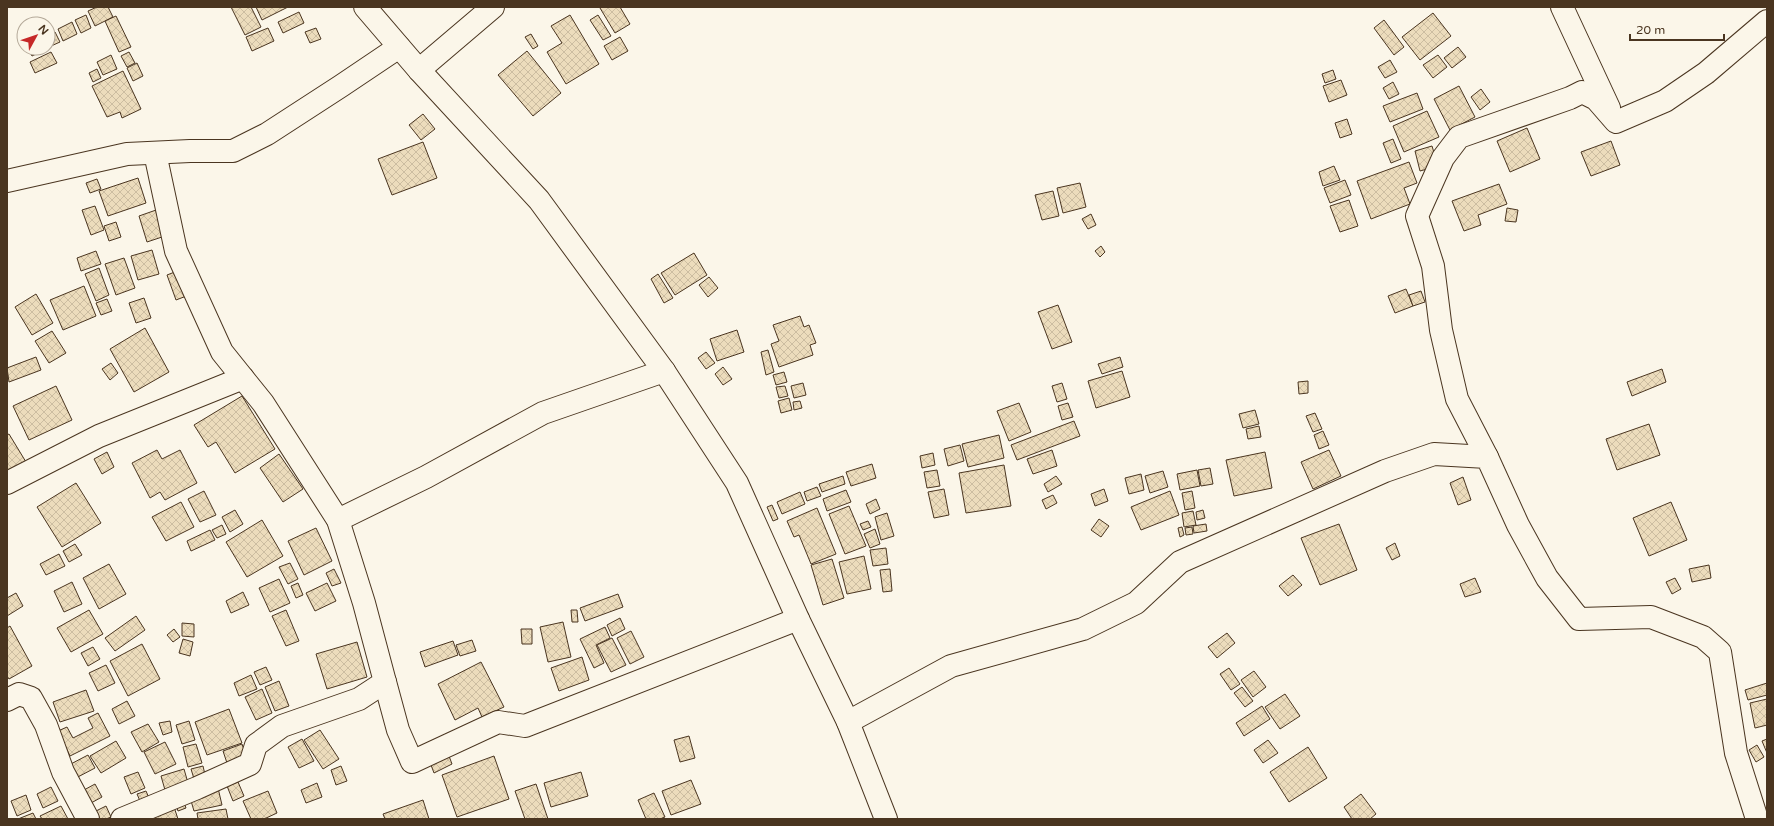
<svg xmlns="http://www.w3.org/2000/svg" width="1774" height="826" viewBox="0 0 1774 826" font-family="'Varela Round',sans-serif">
	<style>
		.building { fill: url(#building-cross-hatch); stroke: #4a3520 }
		.lines { fill: none; stroke-linecap: round; stroke-linejoin: round }
		.minor-casing { stroke: #4a3520; stroke-width: 24 }
		.minor { stroke: #fbf6e9; stroke-width: 22 }
	</style>
	<defs>
		<pattern id="building-cross-hatch" width="8" height="8" patternUnits="userSpaceOnUse"><rect width="8" height="8" fill="#ecdcbc"/><path d="M0 0l8 8M0 8l8-8" fill="none" stroke="#ccbda1"/></pattern>
	</defs>
	<rect width="100%" height="100%" fill="#fbf6e9"/>
	<g class="building">
		<polygon points="97,7 108,7 113,17 95,26 88,11"/>
		<polygon points="231,7 251,7 261,27 245,35"/>
		<polygon points="256,7 288,7 262,20"/>
		<polygon points="601,7 620,7 630,24 615,33 600,8"/>
		<polygon points="299,12 304,23 283,33 278,22"/>
		<polygon points="1433,13 1451,36 1420,60 1402,37"/>
		<polygon points="86,15 91,28 81,33 75,20"/>
		<polygon points="570,15 599,64 566,84 547,52 562,43 551,26"/>
		<polygon points="598,15 611,36 603,40 590,20"/>
		<polygon points="116,16 131,47 119,52 105,21"/>
		<polygon points="1384,20 1404,47 1394,55 1374,28"/>
		<polygon points="72,22 77,34 63,41 58,29"/>
		<polygon points="268,28 274,41 252,51 246,37"/>
		<polygon points="316,28 321,39 310,43 305,32"/>
		<polygon points="55,32 60,42 51,46 48,35"/>
		<polygon points="531,34 538,46 533,49 525,37"/>
		<polygon points="620,37 628,51 612,60 604,46"/>
		<polygon points="48,47 49,48 32,56 28,48 48,48"/>
		<polygon points="1458,47 1466,57 1452,68 1444,58"/>
		<polygon points="527,51 561,93 533,116 498,75"/>
		<polygon points="51,52 57,63 35,73 30,62"/>
		<polygon points="129,52 135,63 127,67 121,56"/>
		<polygon points="111,55 117,69 103,75 97,62"/>
		<polygon points="1438,55 1447,67 1433,78 1423,65"/>
		<polygon points="1390,60 1397,72 1385,78 1378,67"/>
		<polygon points="137,63 143,76 133,81 127,68"/>
		<polygon points="97,69 101,78 93,82 89,73"/>
		<polygon points="1333,70 1336,79 1325,83 1322,74"/>
		<polygon points="123,71 141,109 122,118 120,112 107,117 92,86"/>
		<polygon points="1341,80 1347,95 1329,102 1323,86"/>
		<polygon points="1393,82 1399,94 1389,99 1383,88"/>
		<polygon points="1459,86 1475,117 1450,130 1434,99"/>
		<polygon points="1481,89 1490,102 1480,110 1471,97"/>
		<polygon points="1417,93 1423,109 1390,122 1383,106"/>
		<polygon points="1427,111 1439,137 1404,152 1393,126"/>
		<polygon points="423,114 435,129 421,140 409,125"/>
		<polygon points="1347,119 1352,134 1340,138 1335,123"/>
		<polygon points="1527,128 1540,159 1510,172 1497,141"/>
		<polygon points="1393,139 1401,159 1391,163 1383,143"/>
		<polygon points="1611,141 1620,165 1591,176 1581,152"/>
		<polygon points="423,142 437,178 392,195 378,159"/>
		<polygon points="1432,146 1438,166 1420,171 1415,151"/>
		<polygon points="1409,162 1417,183 1404,188 1410,204 1371,219 1357,181"/>
		<polygon points="1334,166 1340,180 1323,186 1319,172"/>
		<polygon points="138,178 146,203 108,216 99,191"/>
		<polygon points="97,179 101,189 90,193 86,183"/>
		<polygon points="1345,180 1351,195 1330,203 1324,188"/>
		<polygon points="1080,183 1086,207 1063,213 1057,188"/>
		<polygon points="1499,184 1507,204 1478,215 1481,225 1464,231 1452,201"/>
		<polygon points="1053,191 1059,216 1042,220 1035,195"/>
		<polygon points="1349,200 1358,226 1340,232 1330,206"/>
		<polygon points="95,206 104,230 91,235 82,210"/>
		<polygon points="1507,208 1518,210 1516,222 1505,221"/>
		<polygon points="159,209 168,235 147,242 139,216"/>
		<polygon points="1091,214 1096,225 1088,229 1082,219"/>
		<polygon points="116,222 121,237 109,241 104,226"/>
		<polygon points="1101,246 1105,252 1100,257 1095,251"/>
		<polygon points="152,250 159,274 138,280 131,256"/>
		<polygon points="96,251 101,264 81,271 77,258"/>
		<polygon points="694,253 707,275 675,295 661,273"/>
		<polygon points="124,258 135,288 116,295 105,264"/>
		<polygon points="99,268 109,295 96,301 85,274"/>
		<polygon points="180,270 189,295 176,300 167,275"/>
		<polygon points="658,274 673,298 664,303 651,279"/>
		<polygon points="709,277 718,288 708,297 699,285"/>
		<polygon points="84,286 96,316 63,330 50,300"/>
		<polygon points="1406,289 1413,306 1395,313 1388,296"/>
		<polygon points="1421,291 1425,302 1413,306 1409,295"/>
		<polygon points="36,294 53,323 32,335 15,307"/>
		<polygon points="144,298 151,318 136,323 129,303"/>
		<polygon points="107,299 112,311 101,315 96,303"/>
		<polygon points="1058,305 1072,342 1052,349 1038,312"/>
		<polygon points="800,316 804,327 809,325 816,343 810,345 813,355 779,367 771,344 779,341 773,325"/>
		<polygon points="145,328 169,372 134,392 110,349"/>
		<polygon points="737,330 744,352 717,361 710,339"/>
		<polygon points="52,331 66,353 49,363 35,341"/>
		<polygon points="768,350 774,372 766,375 761,352"/>
		<polygon points="706,352 715,363 706,369 698,358"/>
		<polygon points="36,357 41,370 9,382 7,368"/>
		<polygon points="1120,357 1123,367 1102,374 1098,364"/>
		<polygon points="111,363 118,373 110,380 102,369"/>
		<polygon points="723,367 732,379 723,385 715,374"/>
		<polygon points="1662,369 1666,382 1632,396 1627,382"/>
		<polygon points="1122,371 1130,397 1096,408 1088,381"/>
		<polygon points="784,372 787,382 776,385 773,375"/>
		<polygon points="1308,381 1308,393 1299,394 1298,382"/>
		<polygon points="803,383 806,395 794,398 791,386"/>
		<polygon points="1062,383 1067,399 1057,402 1052,386"/>
		<polygon points="56,386 72,420 29,440 13,406"/>
		<polygon points="785,386 788,396 779,398 776,387"/>
		<polygon points="242,396 275,449 235,473 216,442 208,447 194,425"/>
		<polygon points="789,398 792,410 781,413 778,401"/>
		<polygon points="800,401 802,408 794,410 793,402"/>
		<polygon points="1019,403 1031,432 1009,441 997,411"/>
		<polygon points="1068,403 1073,417 1062,420 1058,406"/>
		<polygon points="1255,410 1259,424 1243,428 1239,414"/>
		<polygon points="1315,413 1322,429 1313,432 1306,416"/>
		<polygon points="1074,421 1080,436 1017,460 1011,445"/>
		<polygon points="1649,424 1660,455 1617,470 1606,439"/>
		<polygon points="1259,426 1261,437 1248,439 1246,429"/>
		<polygon points="1323,431 1329,445 1319,449 1314,435"/>
		<polygon points="9,434 26,462 7,473 7,435"/>
		<polygon points="999,435 1004,458 968,467 962,444"/>
		<polygon points="960,445 964,461 948,466 944,449"/>
		<polygon points="157,450 162,459 180,450 197,483 165,500 160,492 150,498 132,463"/>
		<polygon points="1052,450 1057,466 1033,474 1027,459"/>
		<polygon points="1329,450 1341,476 1313,489 1301,462"/>
		<polygon points="107,452 114,467 102,474 94,459"/>
		<polygon points="1265,452 1272,488 1234,496 1226,460"/>
		<polygon points="933,453 935,465 922,468 920,456"/>
		<polygon points="279,454 303,489 283,502 260,468"/>
		<polygon points="872,464 876,478 851,486 846,472"/>
		<polygon points="1004,465 1011,506 966,513 959,473"/>
		<polygon points="1210,468 1213,484 1201,486 1198,470"/>
		<polygon points="937,470 940,486 927,488 924,472"/>
		<polygon points="1197,470 1200,486 1180,490 1177,474"/>
		<polygon points="1163,471 1168,487 1150,493 1145,476"/>
		<polygon points="1141,474 1144,490 1129,494 1125,478"/>
		<polygon points="843,476 845,484 822,492 819,484"/>
		<polygon points="1056,476 1062,484 1048,492 1044,484"/>
		<polygon points="1463,477 1471,500 1458,505 1450,483"/>
		<polygon points="76,483 101,523 62,547 37,507"/>
		<polygon points="817,487 821,496 807,501 804,492"/>
		<polygon points="944,489 949,515 934,518 928,492"/>
		<polygon points="1104,489 1108,501 1095,506 1091,494"/>
		<polygon points="846,490 851,502 827,511 823,499"/>
		<polygon points="204,491 216,515 200,522 188,499"/>
		<polygon points="1170,491 1179,515 1141,530 1131,507"/>
		<polygon points="1192,491 1195,508 1185,510 1182,493"/>
		<polygon points="800,492 805,504 782,514 777,502"/>
		<polygon points="1053,495 1057,503 1046,509 1042,500"/>
		<polygon points="876,499 880,509 870,514 866,504"/>
		<polygon points="181,502 194,527 166,541 152,517"/>
		<polygon points="1671,502 1687,540 1649,556 1633,518"/>
		<polygon points="772,505 778,519 773,521 767,507"/>
		<polygon points="849,506 866,546 845,554 829,514"/>
		<polygon points="817,508 836,554 811,564 799,535 794,537 787,521"/>
		<polygon points="235,510 243,524 230,532 222,517"/>
		<polygon points="1203,510 1205,518 1197,520 1196,512"/>
		<polygon points="1193,511 1196,525 1184,527 1182,513"/>
		<polygon points="887,513 894,536 881,540 875,517"/>
		<polygon points="1099,519 1109,526 1101,537 1091,530"/>
		<polygon points="262,520 283,556 247,577 226,542"/>
		<polygon points="868,521 871,527 863,530 860,524"/>
		<polygon points="1206,524 1207,531 1194,533 1193,526"/>
		<polygon points="1339,524 1357,570 1320,585 1301,538"/>
		<polygon points="222,525 226,534 217,538 212,530"/>
		<polygon points="1182,527 1184,535 1180,537 1178,528"/>
		<polygon points="1192,527 1193,534 1186,535 1185,528"/>
		<polygon points="316,528 332,561 304,575 288,541"/>
		<polygon points="875,529 880,544 870,548 864,534"/>
		<polygon points="210,530 215,540 191,551 187,541"/>
		<polygon points="1395,543 1400,556 1392,560 1386,548"/>
		<polygon points="75,544 82,555 69,562 63,551"/>
		<polygon points="886,548 888,564 873,566 870,550"/>
		<polygon points="59,554 65,566 46,575 40,564"/>
		<polygon points="864,556 871,589 847,594 839,562"/>
		<polygon points="832,559 844,598 823,605 811,565"/>
		<polygon points="290,563 298,579 288,584 279,567"/>
		<polygon points="109,564 126,594 99,609 83,578"/>
		<polygon points="1709,565 1711,578 1692,582 1689,569"/>
		<polygon points="334,569 341,583 332,586 326,573"/>
		<polygon points="890,569 892,591 883,592 880,570"/>
		<polygon points="1293,575 1302,585 1288,596 1279,586"/>
		<polygon points="1475,578 1481,592 1465,597 1460,584"/>
		<polygon points="1675,578 1681,589 1672,594 1666,582"/>
		<polygon points="279,579 290,603 270,612 259,588"/>
		<polygon points="72,582 82,604 64,612 54,591"/>
		<polygon points="298,583 303,595 296,598 291,586"/>
		<polygon points="327,583 336,601 315,611 306,593"/>
		<polygon points="243,592 249,605 231,613 226,601"/>
		<polygon points="16,593 23,606 7,616 7,598"/>
		<polygon points="618,594 623,607 585,621 580,608"/>
		<polygon points="89,610 103,634 71,652 57,628"/>
		<polygon points="286,610 299,641 286,646 272,616"/>
		<polygon points="571,610 577,610 578,622 572,622"/>
		<polygon points="136,616 145,630 115,651 105,638"/>
		<polygon points="620,618 625,629 612,636 607,625"/>
		<polygon points="563,622 571,657 548,662 540,627"/>
		<polygon points="182,623 194,624 194,637 182,636"/>
		<polygon points="10,626 32,666 9,679 7,676 7,628"/>
		<polygon points="605,627 610,638 596,645 604,663 594,668 580,639"/>
		<polygon points="174,629 180,637 173,642 167,635"/>
		<polygon points="521,629 532,629 532,644 522,644"/>
		<polygon points="631,631 644,657 630,664 617,638"/>
		<polygon points="1227,633 1235,643 1217,658 1208,647"/>
		<polygon points="612,638 626,665 611,672 597,645"/>
		<polygon points="183,639 193,642 190,656 179,653"/>
		<polygon points="472,640 476,651 460,656 456,645"/>
		<polygon points="453,641 458,655 425,667 420,652"/>
		<polygon points="357,642 367,677 327,689 316,654"/>
		<polygon points="142,644 160,679 128,696 110,661"/>
		<polygon points="93,647 100,659 88,666 81,653"/>
		<polygon points="582,657 589,680 559,691 551,668"/>
		<polygon points="481,662 504,707 482,717 478,708 455,720 438,684"/>
		<polygon points="106,665 115,683 98,691 89,673"/>
		<polygon points="266,667 272,680 260,685 254,672"/>
		<polygon points="1229,668 1240,684 1231,690 1220,674"/>
		<polygon points="1254,671 1266,687 1253,697 1241,680"/>
		<polygon points="251,675 257,689 239,696 234,683"/>
		<polygon points="279,681 289,706 275,711 265,687"/>
		<polygon points="1767,683 1767,695 1748,700 1745,690"/>
		<polygon points="1242,687 1253,701 1245,707 1234,693"/>
		<polygon points="262,689 272,713 256,720 245,697"/>
		<polygon points="86,690 94,711 60,722 53,702"/>
		<polygon points="1285,694 1300,716 1280,729 1265,707"/>
		<polygon points="1767,699 1767,725 1755,728 1750,703"/>
		<polygon points="127,701 135,716 119,724 112,709"/>
		<polygon points="1262,706 1270,719 1244,736 1236,723"/>
		<polygon points="229,709 242,743 207,755 195,722"/>
		<polygon points="98,713 110,736 70,756 58,731 67,727 73,738 93,728 88,718"/>
		<polygon points="170,721 172,732 163,735 159,723"/>
		<polygon points="189,721 195,740 182,744 176,725"/>
		<polygon points="148,724 159,742 142,752 131,732"/>
		<polygon points="320,730 339,759 323,769 304,740"/>
		<polygon points="689,736 695,758 680,762 674,740"/>
		<polygon points="302,739 314,761 299,768 288,747"/>
		<polygon points="1767,739 1767,753 1762,741"/>
		<polygon points="1268,740 1278,753 1263,763 1254,750"/>
		<polygon points="116,741 126,758 101,773 90,756"/>
		<polygon points="165,742 176,764 155,774 144,752"/>
		<polygon points="196,744 202,763 188,767 183,747"/>
		<polygon points="242,744 248,761 229,769 223,751"/>
		<polygon points="1757,745 1764,757 1756,762 1749,750"/>
		<polygon points="1308,747 1327,778 1289,802 1270,772"/>
		<polygon points="88,755 95,768 74,779 67,766"/>
		<polygon points="449,756 452,764 434,773 431,765"/>
		<polygon points="494,756 509,799 457,817 442,775"/>
		<polygon points="203,766 206,779 195,782 191,769"/>
		<polygon points="341,766 347,781 336,785 331,770"/>
		<polygon points="184,769 188,783 165,790 161,776"/>
		<polygon points="138,772 145,788 131,794 124,777"/>
		<polygon points="581,772 588,796 551,807 544,783"/>
		<polygon points="691,780 701,804 671,815 662,791"/>
		<polygon points="238,782 244,796 233,801 227,786"/>
		<polygon points="317,783 322,797 306,803 301,790"/>
		<polygon points="95,784 102,797 91,803 84,790"/>
		<polygon points="536,784 548,819 525,819 515,791"/>
		<polygon points="51,787 58,801 43,808 37,794"/>
		<polygon points="218,788 222,805 194,811 189,794"/>
		<polygon points="146,791 149,798 140,801 137,794"/>
		<polygon points="268,791 277,813 264,819 251,819 243,801"/>
		<polygon points="654,793 665,817 660,819 646,819 638,800"/>
		<polygon points="1361,794 1376,814 1370,819 1352,819 1344,807"/>
		<polygon points="26,795 31,810 17,816 11,801"/>
		<polygon points="182,797 186,808 178,811 174,800"/>
		<polygon points="423,800 429,819 385,819 383,814"/>
		<polygon points="173,804 178,819 135,819"/>
		<polygon points="61,806 68,819 42,819 40,816"/>
		<polygon points="106,806 111,817 106,819 100,819 96,811"/>
		<polygon points="226,809 228,819 198,819 197,813"/>
		<polygon points="33,813 36,819 18,819"/>
	</g>
	<g class="lines">
		<g class="minor-casing">
			<g id="minor">
				<polyline points="365,7 419,70 539,200 664,371 737,483 798,619 848,722 886,819"/>
				<polyline points="1562,7 1609,108"/>
				<polyline points="419,70 493,7"/>
				<polyline points="7,181 127,154 190,151 233,151 267,134 341,86 399,47"/>
				<polyline points="1487,457 1457,399 1441,330 1433,266 1417,216 1443,158 1459,137 1570,98 1582,92 1596,99 1616,122 1665,101 1706,73 1767,21"/>
				<polyline points="7,483 99,436 243,378"/>
				<polyline points="338,520 426,477 543,413 664,371"/>
				<polyline points="385,682 398,730 412,762 498,722 525,726 798,619"/>
				<polyline points="7,700 19,694 31,698 46,725 63,772 88,819"/>
				<polyline points="848,722 951,666 1083,629 1136,603 1180,562 1385,471 1434,454 1487,457 1518,525 1547,578 1579,619 1651,617 1703,637 1720,652 1736,753 1757,819"/>
				<polyline points="122,819 197,788 250,764 256,745 282,726 359,699 385,682 364,603 338,520 263,403 222,352 176,251 155,153"/>
			</g>
		</g>
		<use href="#minor" class="minor"/>
	</g>
	<rect width="1774" height="826" fill="none" stroke="#4a3520" stroke-width="16"/>
	<g transform="translate(36 36) rotate(50)"><circle r="19" fill="#fbf6e9" stroke="#b4a999"/>
	<path d="M0-3L7 15L0 10L-7 15Z" fill="#c62828"/>
	<text y="-6" font-size="11" font-weight="bold" text-anchor="middle" fill="#4a3520">N</text>
	</g>
	<path d="M1630 34v6h94v-6" fill="none" stroke="#4a3520" stroke-width="2"/>
	<text x="1636" y="34" font-size="12" fill="#4a3520" stroke="#fbf6e9" stroke-width="3" paint-order="stroke">20 m</text>
</svg>
